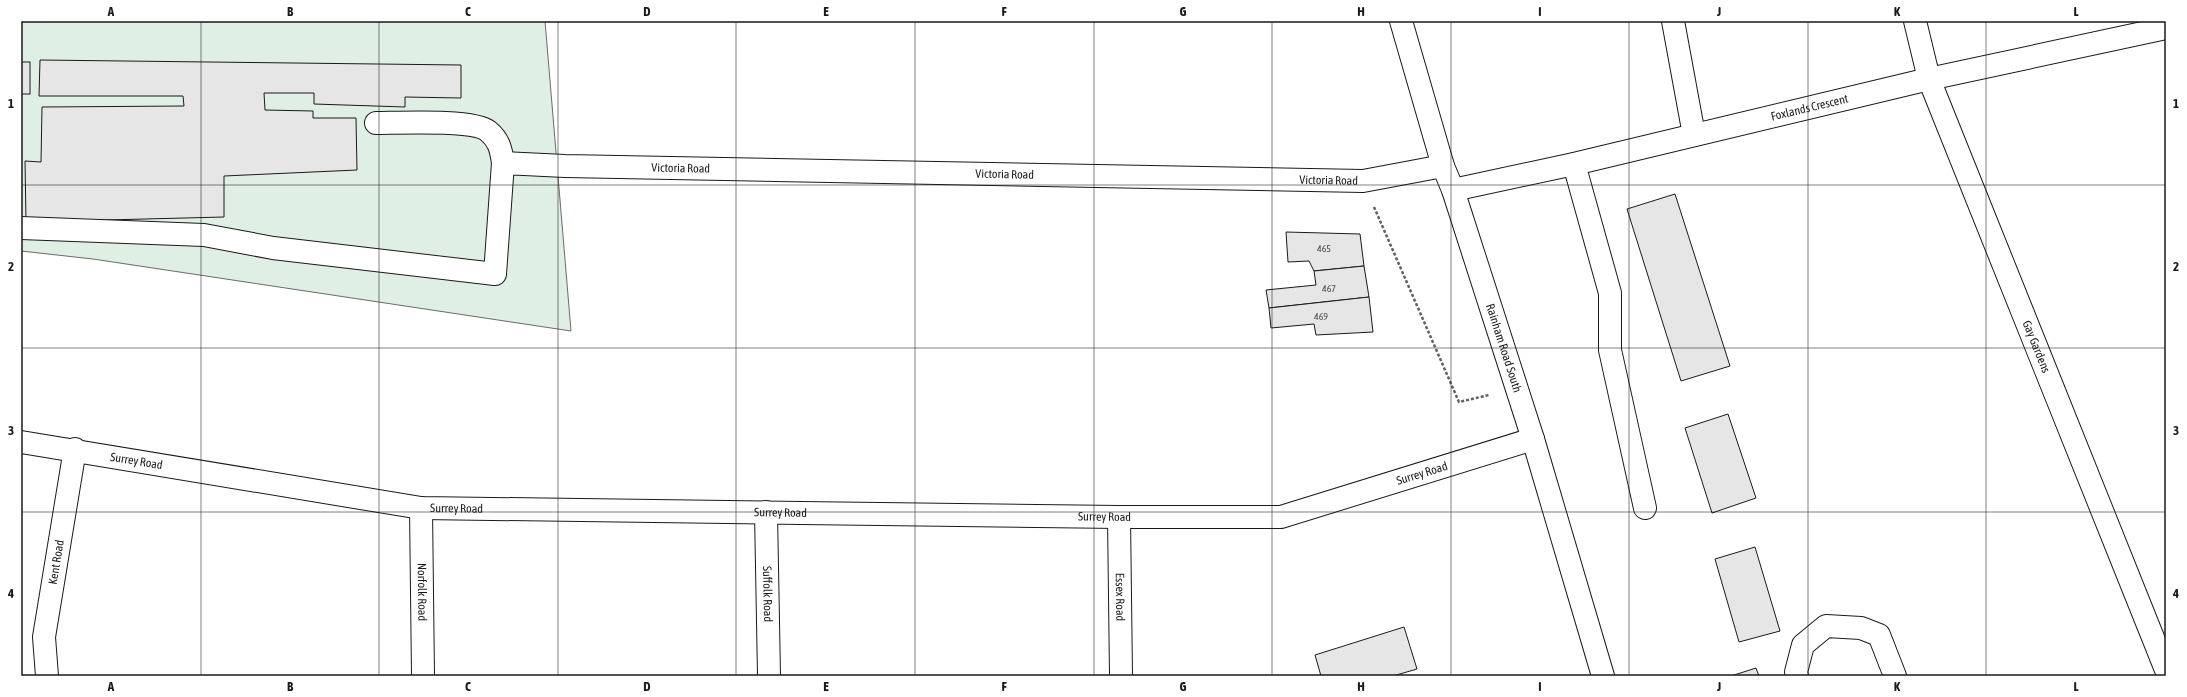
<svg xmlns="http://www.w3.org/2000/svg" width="2187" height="697" viewBox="0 0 2187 697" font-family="'Asap Condensed',sans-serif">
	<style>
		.green { fill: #e0efe3; stroke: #6a6a6a }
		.building { fill: #e6e6e6; stroke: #1a1a1a }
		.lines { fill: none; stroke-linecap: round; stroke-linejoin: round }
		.minor-casing { stroke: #1a1a1a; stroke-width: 24 }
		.major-casing { stroke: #1a1a1a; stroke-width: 24 }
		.path { stroke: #5f5f5f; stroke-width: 2.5; stroke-dasharray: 3 2; stroke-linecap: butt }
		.minor { stroke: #fff; stroke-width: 22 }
		.major { stroke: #fff; stroke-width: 22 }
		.grid { fill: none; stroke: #1a1a1a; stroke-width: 1; stroke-opacity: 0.55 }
		.labels { text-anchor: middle; stroke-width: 3; stroke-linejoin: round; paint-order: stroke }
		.number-label { font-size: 10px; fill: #4d4d4d }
		.street-label { font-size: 12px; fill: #1a1a1a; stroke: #fff }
		.neatline { fill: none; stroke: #1a1a1a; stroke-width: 1.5 }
		.grid-label { font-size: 13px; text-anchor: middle; font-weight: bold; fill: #1a1a1a }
	</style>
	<rect width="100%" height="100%" fill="#fff"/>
	<polygon class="green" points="21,21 545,21 571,331 93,259 21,251"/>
	<g class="building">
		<polygon points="40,60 461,65 461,98 405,97 405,107 314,104 314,93 264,93 265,110 313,111 313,118 356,118 357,170 224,176 224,217 26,222 25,161 41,162 42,107 184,106 183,96 39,96"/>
		<rect x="21" y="62" width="9" height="32"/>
		<polygon points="1675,194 1730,366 1681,381 1627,209"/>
		<polygon points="1286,232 1360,234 1364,266 1314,271 1309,261 1288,262"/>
		<polygon points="1364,266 1369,297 1269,308 1266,290 1316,285 1314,271"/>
		<polygon points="1369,297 1373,332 1316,335 1314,324 1271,328 1269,308"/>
		<polygon points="1728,414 1756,498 1712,513 1685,428"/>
		<polygon points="1755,547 1780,631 1739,642 1715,559"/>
		<polygon points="1404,627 1417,669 1393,676 1321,676 1315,655"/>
		<polygon points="1756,668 1759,676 1731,676"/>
	</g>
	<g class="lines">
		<g class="minor-casing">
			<g id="minor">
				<polyline points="1673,21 1694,135"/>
				<path id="s1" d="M1915 21 1929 79 2166 670"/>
				<path d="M376 123C397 123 474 119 488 131 499 140 501 149 503 163"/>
				<polyline points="1574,164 1610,293 1610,350 1645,508"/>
				<path id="s2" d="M1453 190 1574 164 1929 79 2166 28"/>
				<path id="s3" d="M21 228 204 235 273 248 495 274 503 163 565 166 1363 181 1443 166"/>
				<path id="s4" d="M21 442 421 508 1119 517H1281L1533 439"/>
				<path id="s5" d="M421 508 423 676"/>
				<path id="s6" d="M766 512 769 676"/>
				<path id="s7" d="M1119 517 1121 676"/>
				<path id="s8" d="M47 676 44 637 75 449"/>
				<polyline points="1797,676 1796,672 1803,645 1826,626 1861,628 1879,635 1895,676"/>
			</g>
		</g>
		<g class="major-casing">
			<g id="major">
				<path id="s9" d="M1401 21 1443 166 1453 190 1533 439 1603 676"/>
			</g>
		</g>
		<polyline class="path" points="1374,207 1459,402 1489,395"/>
		<use href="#minor" class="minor"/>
		<use href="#major" class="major"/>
	</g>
	<path class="grid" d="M201 21V676M379 21V676M558 21V676M736 21V676M915 21V676M1094 21V676M1272 21V676M1451 21V676M1629 21V676M1808 21V676M1986 21V676M21 185H2166M21 348H2166M21 512H2166"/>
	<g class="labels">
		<g class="number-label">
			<text x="1324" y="252">465</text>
			<text x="1329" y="292">467</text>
			<text x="1321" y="320">469</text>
		</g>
		<g class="street-label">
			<text dy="4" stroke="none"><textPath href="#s2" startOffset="366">Foxlands Crescent</textPath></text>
			<text dy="4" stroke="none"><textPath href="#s3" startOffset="766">Victoria Road</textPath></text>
			<text dy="4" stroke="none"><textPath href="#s3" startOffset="1090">Victoria Road</textPath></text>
			<text dy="4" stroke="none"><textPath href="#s3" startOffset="1414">Victoria Road</textPath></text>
			<text dy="4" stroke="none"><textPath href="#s1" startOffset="348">Gay Gardens</textPath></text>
			<text dy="4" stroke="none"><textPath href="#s9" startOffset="343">Rainham Road South</textPath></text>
			<text dy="4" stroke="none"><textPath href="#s4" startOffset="117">Surrey Road</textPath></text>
			<text dy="4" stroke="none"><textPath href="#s4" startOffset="1413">Surrey Road</textPath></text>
			<text dy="4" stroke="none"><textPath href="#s4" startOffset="441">Surrey Road</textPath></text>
			<text dy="4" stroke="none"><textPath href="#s4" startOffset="765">Surrey Road</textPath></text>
			<text dy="4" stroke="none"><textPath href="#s4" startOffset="1089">Surrey Road</textPath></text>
			<text dy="4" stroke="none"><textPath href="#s8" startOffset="115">Kent Road</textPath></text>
			<text dy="4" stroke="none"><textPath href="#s5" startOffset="84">Norfolk Road</textPath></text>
			<text dy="4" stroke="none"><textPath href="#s6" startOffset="82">Suffolk Road</textPath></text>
			<text dy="4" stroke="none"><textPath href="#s7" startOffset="80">Essex Road</textPath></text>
		</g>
	</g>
	<rect width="2187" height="697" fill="none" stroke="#ffffff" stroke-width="44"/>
	<rect x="22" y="22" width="2143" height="653" class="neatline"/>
	<g class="grid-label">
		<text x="111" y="16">A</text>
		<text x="290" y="16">B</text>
		<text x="468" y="16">C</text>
		<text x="647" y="16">D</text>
		<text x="826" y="16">E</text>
		<text x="1004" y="16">F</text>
		<text x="1183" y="16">G</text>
		<text x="1361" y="16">H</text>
		<text x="1540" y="16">I</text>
		<text x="1719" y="16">J</text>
		<text x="1897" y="16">K</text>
		<text x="2076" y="16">L</text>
		<text x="11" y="108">1</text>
		<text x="2176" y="108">1</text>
		<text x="11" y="271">2</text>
		<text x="2176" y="271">2</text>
		<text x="11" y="435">3</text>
		<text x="2176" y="435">3</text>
		<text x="11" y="598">4</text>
		<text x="2176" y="598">4</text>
		<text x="111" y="691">A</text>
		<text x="290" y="691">B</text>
		<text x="468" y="691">C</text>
		<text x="647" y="691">D</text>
		<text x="826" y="691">E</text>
		<text x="1004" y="691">F</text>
		<text x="1183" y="691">G</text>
		<text x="1361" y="691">H</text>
		<text x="1540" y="691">I</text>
		<text x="1719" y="691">J</text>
		<text x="1897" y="691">K</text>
		<text x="2076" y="691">L</text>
	</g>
</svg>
